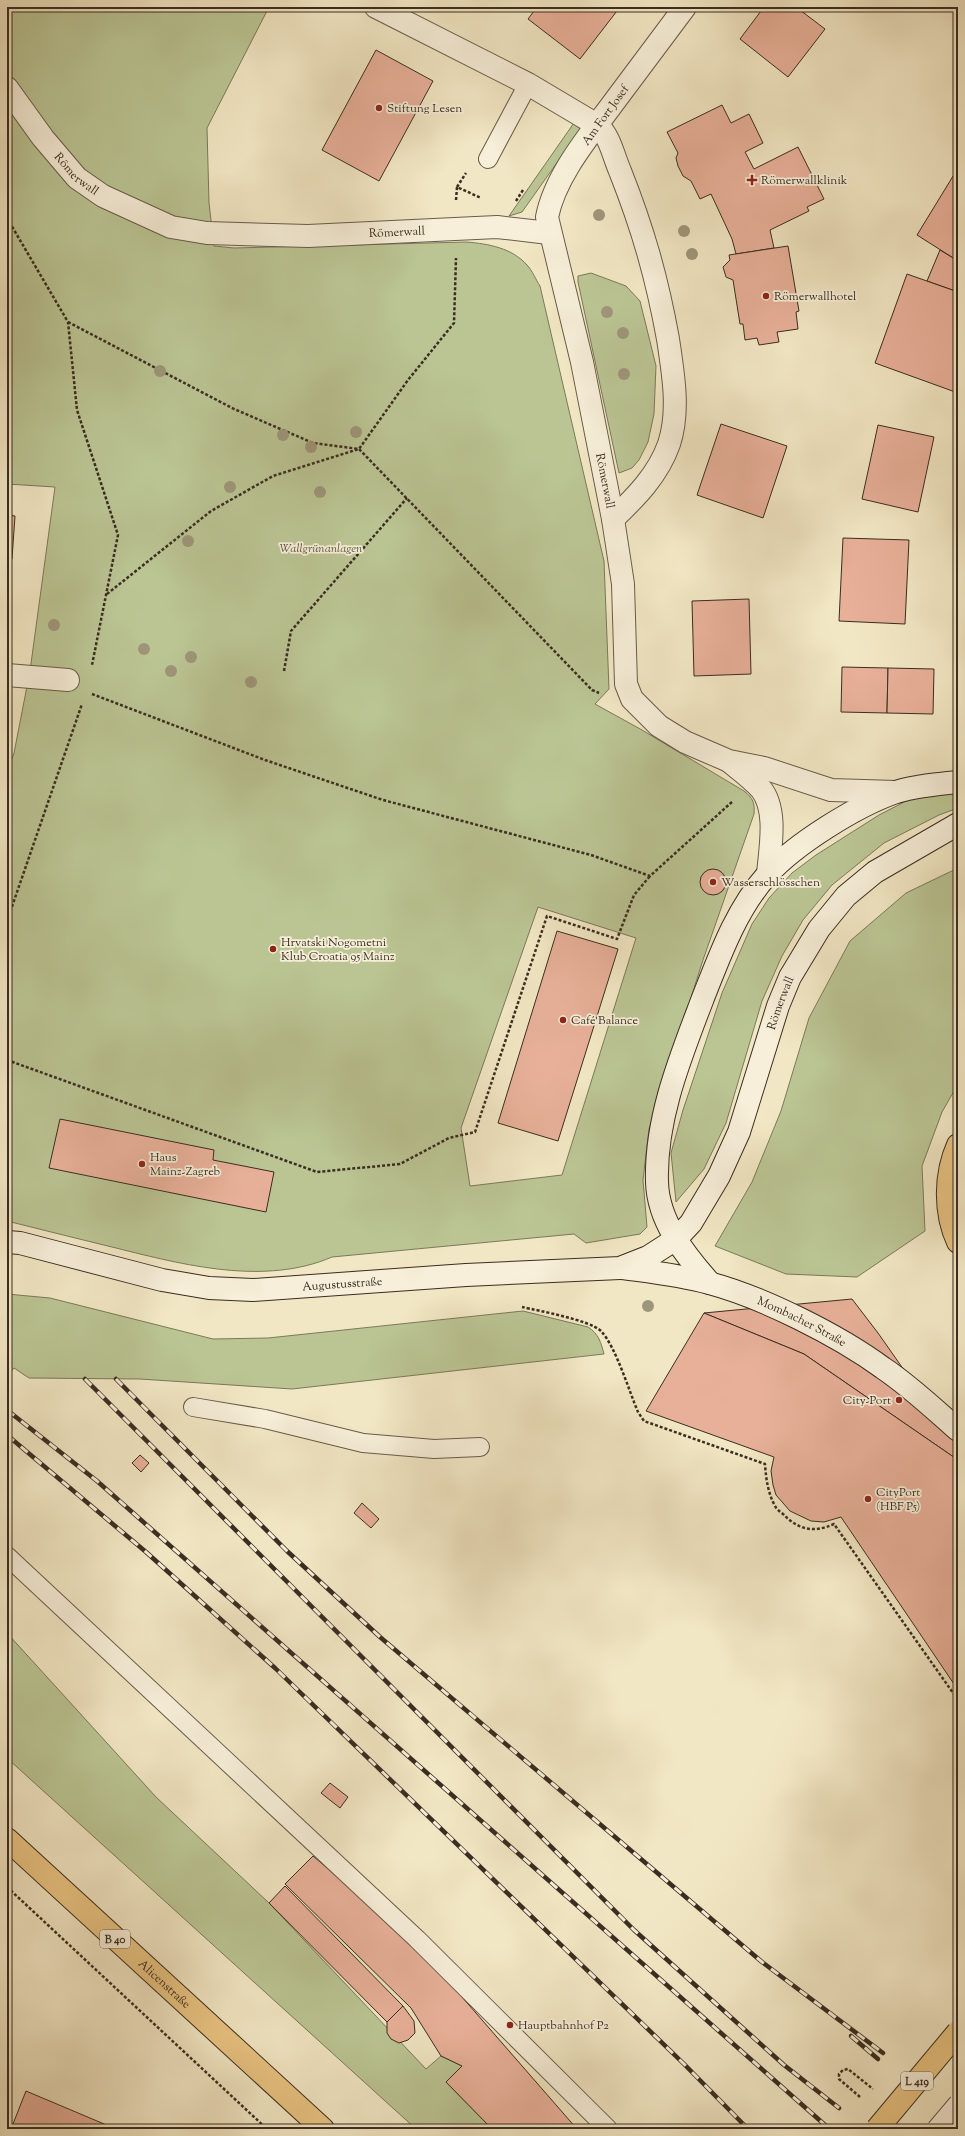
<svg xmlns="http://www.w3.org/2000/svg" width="965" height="2136" viewBox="0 0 965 2136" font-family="'Sorts Mill Goudy',serif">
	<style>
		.green { fill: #bbc594; stroke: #7a795a; fill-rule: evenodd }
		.building { fill: #e8b099; stroke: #3a2d21 }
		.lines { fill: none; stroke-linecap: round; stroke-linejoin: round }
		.service-casing { stroke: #685c4a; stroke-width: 20 }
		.minor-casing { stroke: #685c4a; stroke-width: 24 }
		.secondary-casing { stroke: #3a2d21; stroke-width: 24 }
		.primary-casing { stroke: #3a2d21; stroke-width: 24 }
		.path { stroke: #3a2d21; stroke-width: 2.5; stroke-dasharray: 3 2; stroke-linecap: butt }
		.service { stroke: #f7efd9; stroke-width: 18 }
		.minor { stroke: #f7efd9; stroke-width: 22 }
		.secondary { stroke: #f7efd9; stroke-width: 22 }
		.primary { stroke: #e9c482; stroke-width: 22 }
		.tram { stroke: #3a2d21; stroke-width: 1 }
		.rail-casing { stroke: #3a2d21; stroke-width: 4.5 }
		.rail { stroke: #f7efd9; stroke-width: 3; stroke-dasharray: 9; stroke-linecap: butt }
		.service-bridge-casing { stroke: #685c4a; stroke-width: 20; stroke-linecap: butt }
		.primary-bridge-casing { stroke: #3a2d21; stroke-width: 24; stroke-linecap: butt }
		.service-bridge { stroke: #f7efd9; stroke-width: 18 }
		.primary-bridge { stroke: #e9c482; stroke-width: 22 }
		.tree { fill: #9e967a }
		.poi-dot { fill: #8f2418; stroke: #f7efd9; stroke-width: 1.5 }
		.labels { text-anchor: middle; stroke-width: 3.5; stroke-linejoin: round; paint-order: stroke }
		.shield { fill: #f7efd9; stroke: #736758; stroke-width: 1 }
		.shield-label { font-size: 11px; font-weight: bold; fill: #3a2d21 }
		.poi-label { font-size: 12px; fill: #3a2d21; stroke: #f7efd9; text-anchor: start }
		.street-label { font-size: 12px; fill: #3a2d21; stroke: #f7efd9 }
		.park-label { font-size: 12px; font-style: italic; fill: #5a533e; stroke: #f7efd9 }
	</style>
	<rect width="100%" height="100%" fill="#f2e7c4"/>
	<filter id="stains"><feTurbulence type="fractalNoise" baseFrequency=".005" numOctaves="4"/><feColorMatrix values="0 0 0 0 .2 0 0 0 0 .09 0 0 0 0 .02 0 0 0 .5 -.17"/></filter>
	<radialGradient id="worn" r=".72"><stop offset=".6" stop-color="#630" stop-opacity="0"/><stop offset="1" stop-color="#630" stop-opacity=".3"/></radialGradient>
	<g class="green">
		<path d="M7 7H269L207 128 209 203 214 246 234 248 467 242C489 244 512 248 527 265 532 270 536 280 540 286L604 561 609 689 595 704 642 730 744 791C753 798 755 803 754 814L703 960 649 1129 643 1180 647 1227 640 1234 586 1243 574 1234 332 1257C265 1286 184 1265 116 1248 79 1239 43 1230 7 1221V772L14 753 30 671 55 487 7 484ZM538 907 636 938 562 1175 470 1186 461 1128Z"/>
		<polygon points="576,120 580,129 578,133 522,212 509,216"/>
		<polygon points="591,273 626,286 640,301 656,366 654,414 648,442 639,460 632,468 619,473 578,282 578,276"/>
		<polygon points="958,787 958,808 939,815 884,843 832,885 803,920 782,956 762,1001 726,1123 704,1169 676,1202 671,1153 683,1110 722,993 752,924 769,898 792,873 816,855 879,815 914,797"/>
		<polygon points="958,868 958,1084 942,1112 922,1166 925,1231 857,1277 786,1274 715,1246 752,1182 781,1111 809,1018 850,941 906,893"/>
		<path d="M7 1294 50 1298 213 1339 268 1338 523 1311 588 1327C599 1334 601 1343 604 1354L292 1389 140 1379 29 1378 14 1368 7 1376Z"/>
		<polygon points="7,1633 156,1797 269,1903 426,2069 441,2056 462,2066 446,2082 492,2129 416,2129 7,1758"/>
	</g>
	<g class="building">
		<polygon points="537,7 620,7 580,59 528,19"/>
		<polygon points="764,7 796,7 825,29 788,77 740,39"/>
		<polygon points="376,50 433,81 379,181 322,150"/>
		<polygon points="722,105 731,123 749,114 763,143 745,152 754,169 798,147 824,199 807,207 809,211 770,230 774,248 736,254 732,239 711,194 700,199 691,181 683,176 678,166 676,158 678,153 667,132"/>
		<polygon points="958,168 958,261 917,235"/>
		<polygon points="788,246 799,311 796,312 798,329 777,332 779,342 759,345 757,338 745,340 743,324 740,324 733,280 726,277 723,267 730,260 729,255"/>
		<polygon points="940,250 958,261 958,292 927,281"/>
		<polygon points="907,274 958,292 958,393 875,363"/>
		<polygon points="721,424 787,446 763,518 697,495"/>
		<polygon points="878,425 934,437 918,512 862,499"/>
		<polygon points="7,515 15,516 12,559 7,559"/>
		<polygon points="843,538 909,540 905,624 839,621"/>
		<polygon points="749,599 751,674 694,676 692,601"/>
		<polygon points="842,667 888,668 887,713 841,712"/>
		<polygon points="888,668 934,669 933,714 887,713"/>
		<circle cx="713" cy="882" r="13"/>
		<polygon points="557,931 618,949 558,1141 498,1123"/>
		<polygon points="60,1119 214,1150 213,1160 274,1172 266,1212 49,1168"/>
		<polygon points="852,1299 878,1333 958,1447 958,1460 804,1354 704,1313"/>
		<polygon points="704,1313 804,1354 958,1460 958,1690 841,1517 824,1522 811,1521 790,1511 776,1495 773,1485 771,1471 774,1457 646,1411"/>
		<polygon points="140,1455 149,1463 141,1472 132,1463"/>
		<polygon points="362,1503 379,1519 371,1528 354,1513"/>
		<polygon points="330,1783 348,1797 340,1808 321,1793"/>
		<polygon points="313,1856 415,1943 577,2129 492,2129 446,2082 462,2066 441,2056 411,2008 285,1884"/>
		<polygon points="285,1886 403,2006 387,2022 269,1903"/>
		<polygon points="403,2006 414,2021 415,2033 408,2040 399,2043 391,2039 387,2033 387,2022"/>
		<polygon points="26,2091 116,2129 11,2129"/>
	</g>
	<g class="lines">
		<g class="service-casing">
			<g id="service">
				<polyline points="488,159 528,84"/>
				<polyline points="193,1407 265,1419 363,1443 434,1449 480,1447"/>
				<polyline points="7,1556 417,1939 608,2129"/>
			</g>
		</g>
		<g class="minor-casing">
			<g id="minor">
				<path d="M376 7 528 84 597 125C610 136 613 155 620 171 643 229 657 278 668 339 673 373 680 411 669 444 658 475 636 497 613 519"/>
				<path id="s1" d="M685 7C661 39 637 71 614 102 589 136 555 176 547 217L582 362 613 519 623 584 626 684 632 699 659 726 685 742 729 761 764 768 831 790 896 792"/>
				<path id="s2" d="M7 88 43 138 77 178 103 196 171 227 207 233 308 236 497 227 549 233"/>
				<polyline points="7,675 68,680"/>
				<path d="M730 762C740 770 752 779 761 789 778 810 770 849 768 874"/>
			</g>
		</g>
		<g class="secondary-casing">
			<g id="secondary">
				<path id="s3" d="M7 1242 20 1243 162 1280 209 1288 253 1290 466 1275 620 1268 648 1257 676 1239 691 1223 719 1176 739 1132 778 1006 790 977 819 929 846 896 875 872 958 824"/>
				<path id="s4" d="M622 1268C651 1272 680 1275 709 1283 762 1297 838 1335 883 1368 910 1386 934 1409 958 1430"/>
				<path d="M710 1283C685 1255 658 1221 657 1182 655 1118 681 1056 703 998 720 955 736 910 767 875 795 844 856 806 896 792 916 786 937 784 958 782"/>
			</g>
		</g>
		<g class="primary-casing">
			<g id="primary">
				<path d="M958 1145C945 1174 944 1212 958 1242"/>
				<path id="s5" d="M7 1839 323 2129"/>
			</g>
		</g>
		<g class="path">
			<polyline points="457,187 466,173"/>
			<polyline points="456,200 457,187 481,198"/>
			<polyline points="516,201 523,190"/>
			<polyline points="7,218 68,322 77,410 118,535 92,665"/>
			<polyline points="68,322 234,409 313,443 359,449 592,690 599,693"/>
			<polyline points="107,594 211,511 273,476 359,449 408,380 454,323 456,258"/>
			<polyline points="284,671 291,631 407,498"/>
			<polyline points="92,694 265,760 383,800 591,855 650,876 733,801"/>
			<polyline points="7,921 82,704"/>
			<polyline points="7,1060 317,1172 400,1164 449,1138 475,1132 547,916 617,939 634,895 650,876"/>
			<path d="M522 1307C540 1311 589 1320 601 1331 616 1347 629 1391 638 1412L644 1421 765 1464C766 1479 768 1493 775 1506 777 1510 781 1512 784 1515 799 1530 814 1533 834 1524L958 1700"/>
			<polyline points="7,1887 267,2129"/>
			<polyline points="860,2097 839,2079 839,2074 843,2070 848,2069 873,2089"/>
			<polyline points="488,2129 493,2125"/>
		</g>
		<use href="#service" class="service"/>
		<use href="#minor" class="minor"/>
		<use href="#secondary" class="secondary"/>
		<use href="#primary" class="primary"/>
		<g class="tram">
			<polyline points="926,2129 958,2091"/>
			<polyline points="947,2129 958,2117"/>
		</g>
		<g class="rail-casing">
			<g id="rail">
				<polyline points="85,1379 634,1930 784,2065 839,2108"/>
				<polyline points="116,1379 287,1551 380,1637 762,1962 883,2053"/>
				<polyline points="7,1410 97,1481 825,2125"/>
				<polyline points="7,1435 146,1552 275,1668 684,2064 748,2129"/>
				<polyline points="851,2036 878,2059"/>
			</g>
		</g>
		<use href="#rail" class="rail"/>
		<g class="service-bridge-casing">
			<polyline id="service-bridge" points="936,2129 958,2103"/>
		</g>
		<g class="primary-bridge-casing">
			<polyline id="primary-bridge" points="877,2129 958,2032"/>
		</g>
		<use href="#service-bridge" class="service-bridge"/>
		<use href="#primary-bridge" class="primary-bridge"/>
	</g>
	<g class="tree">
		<circle cx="599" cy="215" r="6"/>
		<circle cx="684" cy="231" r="6"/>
		<circle cx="692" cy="254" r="6"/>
		<circle cx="607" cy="312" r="6"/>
		<circle cx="623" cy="333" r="6"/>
		<circle cx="160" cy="371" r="6"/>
		<circle cx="624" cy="374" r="6"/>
		<circle cx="356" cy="432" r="6"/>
		<circle cx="283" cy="435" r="6"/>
		<circle cx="311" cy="447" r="6"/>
		<circle cx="230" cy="487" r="6"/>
		<circle cx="320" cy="492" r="6"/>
		<circle cx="188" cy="541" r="6"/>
		<circle cx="54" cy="625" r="6"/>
		<circle cx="144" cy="649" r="6"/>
		<circle cx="191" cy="657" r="6"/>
		<circle cx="171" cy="671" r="6"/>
		<circle cx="251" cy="682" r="6"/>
		<circle cx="648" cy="1306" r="6"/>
	</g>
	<g class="poi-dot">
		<circle cx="379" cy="108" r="4"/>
		<path d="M750 174h4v4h4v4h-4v4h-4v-4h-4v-4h4z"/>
		<circle cx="766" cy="296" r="4"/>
		<circle cx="713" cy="882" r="4"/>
		<circle cx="273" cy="949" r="4"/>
		<circle cx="563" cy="1020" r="4"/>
		<circle cx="142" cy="1164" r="4"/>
		<circle cx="899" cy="1400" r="4"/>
		<circle cx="868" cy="1499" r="4"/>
		<circle cx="510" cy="2025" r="4"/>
	</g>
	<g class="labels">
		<g class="shield">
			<rect x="100" y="1930" width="30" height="18" rx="3"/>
			<rect x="901" y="2072" width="32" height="18" rx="3"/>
		</g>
		<g class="shield-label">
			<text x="115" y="1943">B 40</text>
			<text x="917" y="2085">L 419</text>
		</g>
		<g class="poi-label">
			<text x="387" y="112">Stiftung Lesen</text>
			<text x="761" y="184">Römerwallklinik</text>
			<text x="774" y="300">Römerwallhotel</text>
			<text x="721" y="886">Wasserschlösschen</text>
			<text x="281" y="946">Hrvatski Nogometni<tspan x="281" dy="14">Klub Croatia 95 Mainz</tspan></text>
			<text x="571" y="1024">Café Balance</text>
			<text x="150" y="1161">Haus<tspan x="150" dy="14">Mainz-Zagreb</tspan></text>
			<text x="891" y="1404" text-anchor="end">City-Port</text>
			<text x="876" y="1496">CityPort<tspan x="876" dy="14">(HBF P5)</tspan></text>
			<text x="518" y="2029">Hauptbahnhof P2</text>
		</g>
		<g class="street-label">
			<text transform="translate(605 115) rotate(-54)" y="4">Am Fort Josef</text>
			<text dy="4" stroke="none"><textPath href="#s2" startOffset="111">Römerwall</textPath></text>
			<text dy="4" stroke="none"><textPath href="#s2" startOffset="447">Römerwall</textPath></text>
			<text dy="4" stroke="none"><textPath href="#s1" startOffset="523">Römerwall</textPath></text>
			<text dy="4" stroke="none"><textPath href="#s3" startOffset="943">Römerwall</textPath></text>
			<text dy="4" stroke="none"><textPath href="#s3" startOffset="341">Augustusstraße</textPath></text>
			<text dy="4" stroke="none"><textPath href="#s4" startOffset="189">Mombacher Straße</textPath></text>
			<text dy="4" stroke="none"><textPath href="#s5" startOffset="214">Alicenstraße</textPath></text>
		</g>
		<g class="park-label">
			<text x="321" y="552">Wallgrünanlagen</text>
		</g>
	</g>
	<rect width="965" height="2136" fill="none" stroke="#f2e7c4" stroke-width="24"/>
	<rect x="8" y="8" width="949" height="2120" fill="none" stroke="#3a2d21" stroke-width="2"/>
	<rect x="12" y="12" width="941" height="2112" fill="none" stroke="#3a2d21"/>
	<rect width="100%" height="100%" filter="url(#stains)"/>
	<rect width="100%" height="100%" fill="url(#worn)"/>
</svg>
